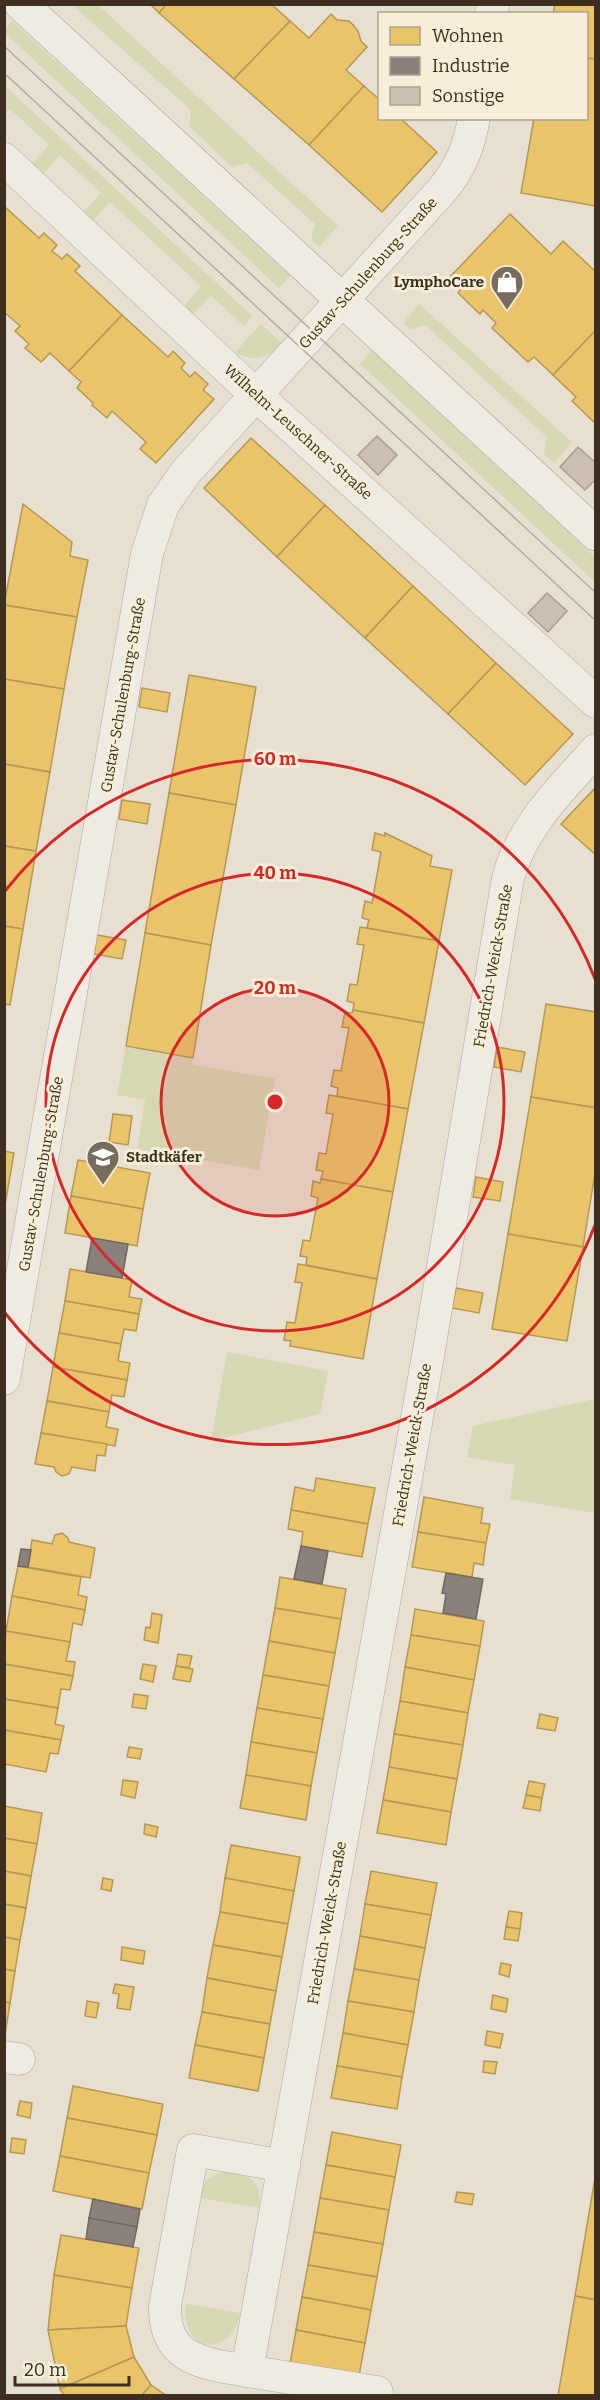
<svg xmlns="http://www.w3.org/2000/svg" width="600" height="2400" viewBox="0 0 600 2400" font-family="Bitter,serif">
	<style>
		.green { fill: #d6d7b3 }
		.homes { fill: #e9c46a; stroke: #b59754; stroke-width: 1.5 }
		.industry { fill: #8a817c; stroke: #736860; stroke-width: 1.5 }
		.building { fill: #cbbfb2; stroke: #a89c90; stroke-width: 1.5 }
		.lines { fill: none; stroke-linecap: round; stroke-linejoin: round }
		.street-casing { stroke: #ada599; stroke-width: 33 }
		.secondary-casing { stroke: #9c958a; stroke-width: 34 }
		.street { stroke: #efebe3; stroke-width: 32 }
		.secondary { stroke: #efebe3; stroke-width: 33 }
		.tram { stroke: #afaaa2; stroke-width: 1.5 }
		.ring { fill: none; stroke: #d62828; stroke-width: 3 }
		.labels { text-anchor: middle; stroke-width: 6; stroke-linejoin: round; paint-order: stroke }
		.street-label { font-size: 15px; fill: #3d2e20; stroke: #f7eed8 }
		.poi-label { font-size: 15px; font-weight: bold; fill: #3d2e20; stroke: #f7eed8; text-anchor: end }
		.centre { fill: #d62828; stroke: #f7eed8; stroke-width: 3 }
		.ring-label { font-size: 18px; text-anchor: middle; font-weight: bold; fill: #d62828; stroke: #f7eed8; stroke-width: 6; stroke-linejoin: round; paint-order: stroke }
	</style>
	<rect width="100%" height="100%" fill="#e7e0d1"/>
	<g class="green">
		<polygon points="72,5 98,5 338,226 319,247 311,240 315,224 247,163 232,167 189,126 191,110"/>
		<polygon points="12,21 290,276 279,288 5,33 5,29"/>
		<polygon points="4,85 252,316 244,326 211,296 192,315 183,307 201,286 110,202 92,221 83,213 101,193 60,155 42,175 31,165 49,145 10,109 5,115"/>
		<polygon points="419,304 572,442 554,463 544,454 547,437 425,325 410,330 403,323"/>
		<path d="M261 324 282 343C266 359 256 363 235 352Z"/>
		<polygon points="372,350 595,557 595,582 360,364"/>
		<polygon points="126,1046 193,1058 192,1064 275,1079 259,1170 137,1149 145,1100 117,1095"/>
		<polygon points="227,1352 328,1371 320,1414 211,1441"/>
		<polygon points="595,1399 595,1513 510,1499 515,1465 467,1457 473,1426"/>
		<path d="M230 2170C253 2177 262 2183 259 2208L199 2198C202 2180 212 2174 230 2170Z"/>
		<path d="M186 2304 240 2313C234 2355 180 2358 186 2304Z"/>
	</g>
	<g class="homes">
		<polygon points="150,4 167,4 159,13"/>
		<polygon points="167,4 271,4 290,21 234,79 159,13"/>
		<polygon points="555,4 596,4 596,59 586,58 586,14 553,14"/>
		<polygon points="331,14 337,20 349,21 354,26 358,31 361,41 367,47 346,70 364,86 309,145 234,79 290,21 309,38"/>
		<polygon points="586,58 596,59 596,206 521,193 534,118 586,118"/>
		<polygon points="364,86 380,100 380,118 400,118 437,152 382,212 309,145"/>
		<polygon points="4,206 39,238 44,233 57,245 52,251 62,259 67,254 80,266 75,271 122,315 69,371 50,353 41,362 25,348 29,344 15,331 20,326 4,312"/>
		<polygon points="510,214 551,254 563,241 596,272 596,330 553,375 534,357 528,362 492,328 496,323 483,310 480,314 458,293 460,290 448,279"/>
		<polygon points="122,315 168,357 173,351 185,363 181,368 190,377 195,372 208,384 203,390 214,399 156,463 140,449 146,442 112,411 107,418 92,405 93,403 77,388 81,382 69,371"/>
		<polygon points="596,330 596,424 572,401 576,397 553,375"/>
		<polygon points="251,438 325,505 277,557 204,488"/>
		<polygon points="23,504 72,542 70,556 88,560 77,617 4,605"/>
		<polygon points="325,505 413,586 365,638 277,557"/>
		<polygon points="413,586 496,663 448,714 365,638"/>
		<polygon points="4,605 77,617 64,689 4,679"/>
		<polygon points="496,663 573,734 525,785 448,714"/>
		<polygon points="189,675 256,687 236,805 169,793"/>
		<polygon points="4,679 64,689 50,772 4,764"/>
		<polygon points="142,688 170,693 167,712 139,707"/>
		<polygon points="4,764 50,772 36,851 4,846"/>
		<polygon points="596,787 596,855 561,824"/>
		<polygon points="169,793 236,805 211,945 145,933"/>
		<polygon points="122,800 150,804 147,824 119,819"/>
		<polygon points="375,833 385,836 385,833 432,856 430,866 452,870 439,941 367,928 369,920 362,918 365,901 372,903 381,852 372,850"/>
		<polygon points="4,846 36,851 23,929 4,926"/>
		<polygon points="4,926 23,929 10,1005 4,1004"/>
		<polygon points="360,927 439,941 424,1023 353,1010 354,1003 347,1001 350,984 357,985 364,945 357,944"/>
		<polygon points="145,933 211,945 193,1058 126,1046"/>
		<polygon points="97,935 126,940 122,959 94,954"/>
		<polygon points="546,1004 596,1012 596,1108 531,1097"/>
		<polygon points="353,1010 424,1023 408,1109 337,1096 338,1088 331,1086 334,1070 341,1071 349,1028 342,1027 345,1012 352,1013"/>
		<polygon points="497,1047 525,1052 521,1072 494,1067"/>
		<polygon points="329,1095 408,1109 393,1192 321,1179 323,1171 316,1170 319,1153 326,1154 333,1114 326,1113"/>
		<polygon points="531,1097 596,1108 596,1167 583,1247 508,1234"/>
		<polygon points="113,1114 132,1116 128,1145 109,1142"/>
		<polygon points="4,1151 14,1153 4,1211"/>
		<polygon points="78,1160 150,1173 143,1209 71,1196"/>
		<polygon points="476,1177 503,1182 500,1201 473,1197"/>
		<polygon points="321,1179 393,1192 377,1279 306,1265 307,1257 300,1256 303,1240 310,1241 318,1198 311,1196 313,1181 320,1183"/>
		<polygon points="71,1196 143,1209 137,1246 65,1233"/>
		<polygon points="508,1234 583,1247 567,1341 492,1329"/>
		<polygon points="298,1264 377,1279 363,1359 290,1346 291,1341 284,1340 287,1322 295,1323 302,1283 295,1282"/>
		<polygon points="70,1269 132,1280 129,1297 142,1299 139,1314 65,1301"/>
		<polygon points="456,1288 483,1293 479,1313 452,1308"/>
		<polygon points="65,1301 139,1314 136,1331 124,1329 121,1344 59,1333"/>
		<polygon points="59,1333 121,1344 118,1361 130,1363 127,1380 53,1367"/>
		<polygon points="53,1367 127,1380 124,1397 112,1395 109,1412 47,1401"/>
		<polygon points="47,1401 109,1412 106,1427 118,1429 115,1446 41,1433"/>
		<polygon points="41,1433 107,1444 105,1456 97,1455 95,1471 72,1467 69,1474 62,1476 56,1472 54,1467 35,1464"/>
		<polygon points="316,1478 375,1488 368,1524 291,1510 295,1487 314,1491"/>
		<polygon points="424,1497 483,1508 481,1523 490,1524 486,1543 418,1532"/>
		<polygon points="291,1510 368,1524 362,1557 301,1546 303,1532 288,1529"/>
		<polygon points="418,1532 486,1543 483,1565 474,1563 472,1577 412,1567"/>
		<polygon points="62,1533 68,1538 69,1542 95,1548 90,1578 28,1567 32,1540 52,1544 55,1535"/>
		<polygon points="18,1566 81,1577 78,1595 87,1597 85,1610 12,1596"/>
		<polygon points="280,1577 346,1589 341,1619 275,1608"/>
		<polygon points="12,1596 85,1610 82,1625 73,1623 70,1642 6,1631"/>
		<polygon points="275,1608 341,1619 335,1653 269,1641"/>
		<polygon points="415,1609 484,1621 480,1646 411,1635"/>
		<polygon points="152,1613 162,1615 158,1643 144,1640 146,1627 150,1628"/>
		<polygon points="6,1631 70,1642 66,1661 75,1662 73,1676 4,1664"/>
		<polygon points="411,1635 480,1646 474,1680 405,1667"/>
		<polygon points="269,1641 335,1653 329,1686 263,1675"/>
		<polygon points="178,1654 192,1656 189,1668 176,1666"/>
		<polygon points="4,1664 73,1676 70,1690 61,1689 58,1708 4,1699"/>
		<polygon points="143,1664 156,1666 153,1682 140,1679"/>
		<polygon points="176,1666 193,1669 190,1682 173,1679"/>
		<polygon points="405,1667 474,1680 468,1713 400,1701"/>
		<polygon points="263,1675 329,1686 323,1719 257,1708"/>
		<polygon points="134,1694 148,1696 146,1709 132,1707"/>
		<polygon points="4,1699 58,1708 55,1724 64,1726 61,1740 4,1730"/>
		<polygon points="400,1701 468,1713 463,1745 394,1734"/>
		<polygon points="257,1708 323,1719 317,1753 251,1742"/>
		<polygon points="540,1714 558,1718 555,1731 537,1728"/>
		<polygon points="4,1730 61,1740 58,1754 50,1753 46,1772 4,1764"/>
		<polygon points="394,1734 463,1745 457,1779 389,1767"/>
		<polygon points="251,1742 317,1753 311,1786 246,1775"/>
		<polygon points="129,1747 142,1749 140,1759 127,1757"/>
		<polygon points="389,1767 457,1779 451,1812 383,1800"/>
		<polygon points="246,1775 311,1786 306,1820 240,1808"/>
		<polygon points="123,1780 138,1782 135,1798 121,1795"/>
		<polygon points="529,1781 545,1784 542,1798 526,1795"/>
		<polygon points="526,1795 542,1798 540,1811 523,1808"/>
		<polygon points="383,1800 451,1812 446,1845 377,1833"/>
		<polygon points="4,1806 42,1813 37,1844 4,1838"/>
		<polygon points="145,1824 158,1827 156,1837 144,1834"/>
		<polygon points="4,1838 37,1844 31,1876 4,1871"/>
		<polygon points="231,1845 300,1857 294,1891 225,1878"/>
		<polygon points="4,1871 31,1876 26,1908 4,1904"/>
		<polygon points="371,1871 437,1883 431,1915 365,1904"/>
		<polygon points="103,1878 113,1880 111,1891 101,1889"/>
		<polygon points="225,1878 294,1891 288,1924 220,1912"/>
		<polygon points="4,1904 26,1908 20,1940 4,1937"/>
		<polygon points="365,1904 431,1915 425,1948 360,1936"/>
		<polygon points="509,1911 522,1913 520,1929 506,1927"/>
		<polygon points="220,1912 288,1924 282,1957 213,1945"/>
		<polygon points="506,1927 520,1929 518,1941 504,1939"/>
		<polygon points="360,1936 425,1948 419,1980 354,1969"/>
		<polygon points="4,1937 20,1940 15,1971 4,1969"/>
		<polygon points="213,1945 282,1957 276,1991 207,1978"/>
		<polygon points="122,1947 145,1951 143,1964 121,1960"/>
		<polygon points="501,1963 511,1965 509,1977 499,1974"/>
		<polygon points="4,1969 15,1971 10,2003 4,2002"/>
		<polygon points="354,1969 419,1980 414,2012 348,2001"/>
		<polygon points="207,1978 276,1991 270,2024 202,2012"/>
		<polygon points="115,1984 134,1987 130,2010 117,2008 119,1994 113,1993"/>
		<polygon points="493,1995 508,1999 506,2012 491,2009"/>
		<polygon points="87,2001 99,2003 96,2018 85,2016"/>
		<polygon points="348,2001 414,2012 408,2045 343,2033"/>
		<polygon points="4,2002 10,2003 5,2035 4,2035"/>
		<polygon points="202,2012 270,2024 264,2058 195,2045"/>
		<polygon points="487,2031 503,2034 500,2048 485,2045"/>
		<polygon points="343,2033 408,2045 402,2077 337,2066"/>
		<polygon points="195,2045 264,2058 258,2091 189,2078"/>
		<polygon points="484,2061 497,2062 495,2074 483,2072"/>
		<polygon points="337,2066 402,2077 397,2109 331,2098"/>
		<polygon points="73,2086 163,2104 157,2135 67,2118"/>
		<polygon points="20,2101 32,2103 30,2118 17,2115"/>
		<polygon points="67,2118 157,2135 149,2173 60,2156"/>
		<polygon points="332,2132 401,2145 395,2177 326,2165"/>
		<polygon points="12,2138 26,2140 24,2154 10,2152"/>
		<polygon points="60,2156 149,2173 142,2209 53,2191"/>
		<polygon points="326,2165 395,2177 389,2210 320,2198"/>
		<polygon points="596,2172 596,2300 575,2296"/>
		<polygon points="457,2192 474,2194 472,2205 455,2202"/>
		<polygon points="320,2198 389,2210 383,2244 314,2232"/>
		<polygon points="314,2232 383,2244 377,2277 308,2265"/>
		<polygon points="61,2235 139,2248 132,2288 54,2275"/>
		<polygon points="308,2265 377,2277 371,2310 302,2297"/>
		<polygon points="54,2275 132,2288 126,2326 48,2330"/>
		<polygon points="575,2296 596,2300 596,2396 558,2396"/>
		<polygon points="302,2297 371,2310 365,2343 296,2330"/>
		<polygon points="126,2326 134,2357 60,2389 48,2330"/>
		<polygon points="296,2330 365,2343 359,2376 290,2364"/>
		<polygon points="134,2357 151,2385 141,2396 65,2396 60,2389"/>
		<polygon points="151,2385 167,2396 141,2396"/>
	</g>
	<g class="industry">
		<polygon points="92,1238 128,1244 122,1278 86,1272"/>
		<polygon points="301,1546 328,1551 322,1584 294,1579"/>
		<polygon points="21,1549 31,1550 28,1567 18,1566"/>
		<polygon points="446,1573 483,1579 476,1619 443,1613 446,1594 442,1593"/>
		<polygon points="93,2199 140,2209 137,2227 89,2218"/>
		<polygon points="89,2218 137,2227 133,2247 86,2239"/>
	</g>
	<g class="building">
		<polygon points="377,436 397,455 378,475 358,455"/>
		<polygon points="578,447 596,463 596,479 585,490 560,467"/>
		<polygon points="547,593 567,611 548,632 528,613"/>
	</g>
	<g class="lines">
		<g class="street-casing">
			<g id="street">
				<polyline points="491,14 493,4"/>
				<polyline points="4,159 256,395 596,702"/>
				<path d="M4 1379 147 554 163 505 186 472 443 189C461 167 469 146 474 118"/>
				<polyline points="4,2057 19,2059"/>
				<path d="M284 2166 193 2150 165 2306C164 2361 204 2363 247 2371L428 1356 508 878C522 826 561 789 596 750"/>
				<polyline points="247,2371 377,2392"/>
			</g>
		</g>
		<g class="secondary-casing">
			<polyline id="secondary" points="21,4 596,534"/>
		</g>
		<use href="#street" class="street"/>
		<use href="#secondary" class="secondary"/>
		<g class="tram">
			<polyline points="4,46 596,593"/>
			<polyline points="4,73 596,621"/>
		</g>
	</g>
	<circle cx="275" cy="1102" r="114" fill="#d62828" fill-opacity=".12"/>
	<g class="ring">
		<circle cx="275" cy="1102" r="114"/>
		<circle cx="275" cy="1102" r="229"/>
		<path d="M595 1225A343 343 0 0 1 5 1313M5 891A343 343 0 0 1 595 979"/>
	</g>
	<defs>
		<g id="shop-pin" transform="scale(1.725)"><path d="M0 17L-7.5 6A9.5 9.5 0 1 1 7.5 6Z" fill="#786c5e" stroke="#f7eed8"/><path d="M-5-2.5h2.3a2.7 3.5 0 0 1 5.4 0H5L5.5 6h-11ZM-1.5-2.5h3a1.5 2.3 0 0 0-3 0Z" fill="#fff"/></g>
		<g id="school-pin" transform="scale(1.725)"><path d="M0 17L-7.5 6A9.5 9.5 0 1 1 7.5 6Z" fill="#786c5e" stroke="#f7eed8"/><path d="M0-5L7-2L0 1L-7-2ZM-4 1L0 2.5L4 1V4Q0 6-4 4Z" fill="#fff"/></g>
	</defs>
	<g fill-rule="evenodd">
		<use href="#shop-pin" x="507" y="282"/>
		<use href="#school-pin" x="103" y="1157"/>
	</g>
	<g class="labels">
		<g class="street-label">
			<text transform="translate(368 273) rotate(-48)" y="5">Gustav-Schulenburg-Straße</text>
			<text transform="translate(298 432) rotate(42)" y="5">Wilhelm-Leuschner-Straße</text>
			<text transform="translate(123 695) rotate(-80)" y="5">Gustav-Schulenburg-Straße</text>
			<text transform="translate(493 966) rotate(-80)" y="5">Friedrich-Weick-Straße</text>
			<text transform="translate(41 1174) rotate(-80)" y="5">Gustav-Schulenburg-Straße</text>
			<text transform="translate(412 1445) rotate(-80)" y="5">Friedrich-Weick-Straße</text>
			<text transform="translate(327 1923) rotate(-80)" y="5">Friedrich-Weick-Straße</text>
		</g>
		<g class="poi-label">
			<text x="484" y="287">LymphoCare</text>
			<text x="126" y="1162" text-anchor="start">Stadtkäfer</text>
		</g>
	</g>
	<circle cx="275" cy="1102" r="9" class="centre"/>
	<g class="ring-label">
		<text x="275" y="765">60 m</text>
		<text x="275" y="879">40 m</text>
		<text x="275" y="994">20 m</text>
	</g>
	<rect width="600" height="2400" fill="none" stroke="#3d2e20" stroke-width="12"/>
	<rect x="378" y="12" width="210" height="108" fill="#f7eed8" stroke="#ada18e" stroke-width="1.5"/>
	<rect x="390" y="27" width="30" height="18" fill="#e9c46a" stroke="#ada18e" stroke-width="1.5"/>
	<text x="432" y="42" font-size="18" fill="#3d2e20">Wohnen</text>
	<rect x="390" y="57" width="30" height="18" fill="#8a817c" stroke="#ada18e" stroke-width="1.5"/>
	<text x="432" y="72" font-size="18" fill="#3d2e20">Industrie</text>
	<rect x="390" y="87" width="30" height="18" fill="#cbbfb2" stroke="#ada18e" stroke-width="1.5"/>
	<text x="432" y="102" font-size="18" fill="#3d2e20">Sonstige</text>
	<path d="M15 2376v9h114v-9" fill="none" stroke="#3d2e20" stroke-width="3"/>
	<text x="24" y="2376" font-size="18" fill="#3d2e20" stroke="#f7eed8" stroke-width="4.5" paint-order="stroke">20 m</text>
</svg>
